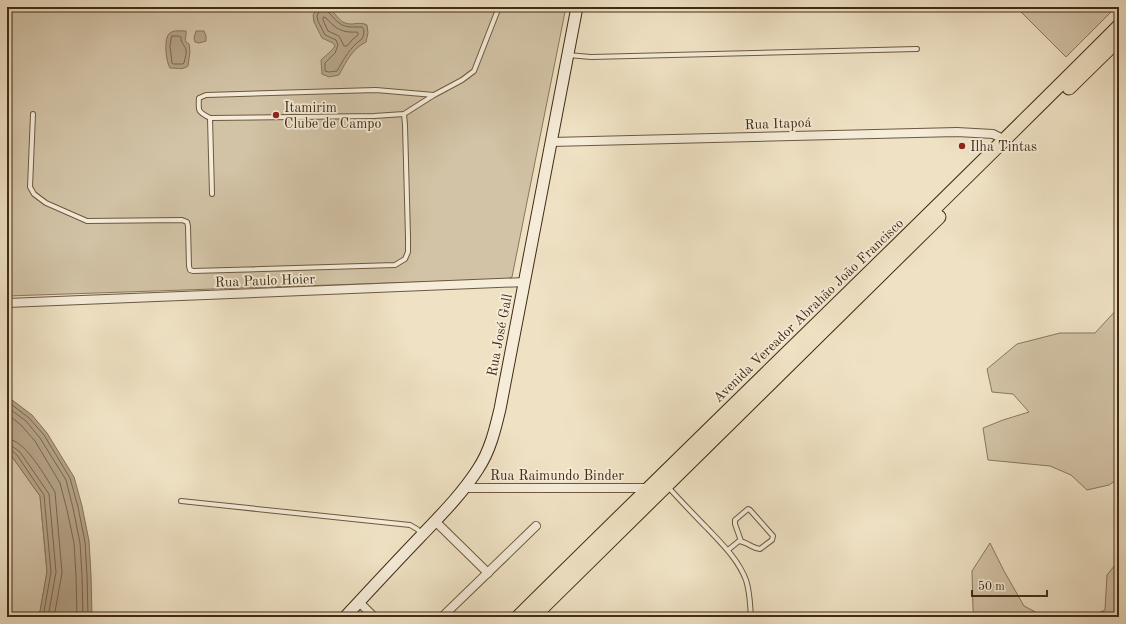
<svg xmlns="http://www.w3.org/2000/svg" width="1126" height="624" viewBox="0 0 1126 624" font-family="'Old Standard TT',serif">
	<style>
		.green { fill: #d2c3a6; stroke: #8a765d }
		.water { fill: #b4a388; stroke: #86735a }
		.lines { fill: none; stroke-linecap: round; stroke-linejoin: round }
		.shore { stroke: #7b664e; stroke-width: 1 }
		.service-casing { stroke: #6d5840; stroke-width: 6 }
		.minor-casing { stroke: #6d5840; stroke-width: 10 }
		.secondary-casing { stroke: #422a14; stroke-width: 13 }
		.primary-casing { stroke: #422a14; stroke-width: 15 }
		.service { stroke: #f5ecd9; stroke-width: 4 }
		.minor { stroke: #f5ecd9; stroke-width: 8 }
		.secondary { stroke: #f5ecd9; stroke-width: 11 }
		.primary { stroke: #efe2c4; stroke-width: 13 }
		.poi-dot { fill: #8f2418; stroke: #f5ecd9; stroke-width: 1.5 }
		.labels { text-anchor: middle; stroke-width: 3.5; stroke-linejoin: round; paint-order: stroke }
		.poi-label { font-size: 14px; fill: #422a14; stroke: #f5ecd9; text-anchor: start }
		.street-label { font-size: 14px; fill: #422a14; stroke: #f5ecd9 }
	</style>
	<rect width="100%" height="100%" fill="#efe2c4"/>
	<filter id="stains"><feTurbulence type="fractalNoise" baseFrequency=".005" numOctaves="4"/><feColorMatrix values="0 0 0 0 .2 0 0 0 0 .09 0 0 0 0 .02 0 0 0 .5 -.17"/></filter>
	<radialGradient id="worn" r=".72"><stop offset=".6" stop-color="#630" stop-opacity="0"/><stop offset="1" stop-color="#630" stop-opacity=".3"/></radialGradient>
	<g class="green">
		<polygon points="7,7 566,7 512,277 507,279 7,296"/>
		<polygon points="1016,7 1116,7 1066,57"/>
		<polygon points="1119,307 1119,478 1109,485 1087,490 1071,475 1050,466 988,460 983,428 1003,420 1029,412 1013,394 992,392 987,369 1017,344 1060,333 1095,333"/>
		<polygon points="7,453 13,458 40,496 47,572 39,617 7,617"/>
		<polygon points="990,543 1004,571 1024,606 1045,617 977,617 973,610 972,571"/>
		<polygon points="1119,560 1119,617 1090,617 1105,610 1107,575"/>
	</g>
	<g class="water">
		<path d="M318 7H329C334 12 339 21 345 23 353 26 359 21 367 25L368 33 366 42C352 49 346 62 339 75L329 77 322 74 321 60 332 50 335 46 333 43 322 38 314 22 313 15Z"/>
		<path d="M186 31C187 35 184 38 186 42L189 44 190 51 188 66C183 70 177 68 170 68 166 62 163 37 170 33 173 30 182 31 186 31Z"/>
		<polygon points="196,31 204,31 206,36 206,41 199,43 195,42 194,38"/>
		<polygon points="7,396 32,415 47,433 74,477 82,506 89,541 91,575 92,617 39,617 47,572 40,496 13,458 7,453"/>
	</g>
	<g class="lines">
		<g class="shore">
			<path d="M321 7 317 16 318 21 325 35 336 40 338 45 335 53 325 63V71L329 72 337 71C344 59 350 47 362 39 364 35 365 30 362 27 346 27 342 28 331 15 328 12 327 11 326 7"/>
			<path d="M324 17 326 18C336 29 342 33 357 32L358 33V35L353 39 347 46H344L339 36 328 31 323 20Z"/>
			<path d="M172 36H179L181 37C181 44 184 44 186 49 187 53 185 58 184 63L183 64H173L172 63 170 46Z"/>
			<polyline points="7,401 29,418 44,435 70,478 78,507 85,542 87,575 88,617"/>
			<polyline points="7,407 26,421 40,438 66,480 73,508 80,543 82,575 83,617"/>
			<polyline points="7,414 21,425 35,441 60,483 67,510 74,543 76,575 77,617"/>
			<path d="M7 439C24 439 43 473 52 487L55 492 62 573 54 617"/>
			<polyline points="7,445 12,446 20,452 49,494 56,572 48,617"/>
			<polyline points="7,450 11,450 17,455 44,495 51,572 43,617"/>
		</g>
		<g class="service-casing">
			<g id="service">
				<polyline points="568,55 591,57 917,49"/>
				<path d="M434 95 376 90 206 95 199 98C198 111 198 112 210 118L374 116 404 114 434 95 462 80 474 71 499 7"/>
				<polyline points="33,114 30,187 34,194 46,203 87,221 182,220 187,222 188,226 189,266 190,270 193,271 395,265 405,259 408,252 408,237 405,125 404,114"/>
				<polyline points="210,118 212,194"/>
				<path d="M668 487C681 501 694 515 707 528 722 544 738 559 746 580 750 592 750 605 751 617"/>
				<polyline points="181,501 410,525 417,529 422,534"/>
				<path d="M728 550 739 541C747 542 752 548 760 549L772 540 773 536 750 510 748 509 735 520V524L741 541"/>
			</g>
		</g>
		<g class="minor-casing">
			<g id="minor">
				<polyline points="551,142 957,132 993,134 1005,140"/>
				<polyline points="7,303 525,282"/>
				<polyline points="464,488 649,488"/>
				<polyline points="435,521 488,573"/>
				<polyline points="359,602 374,617"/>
				<polyline points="442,617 536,526"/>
			</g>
		</g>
		<g class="secondary-casing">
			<path id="secondary" d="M345 617C370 590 395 563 420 537 440 516 462 494 478 469 490 451 495 430 500 409L577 7"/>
		</g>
		<g class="primary-casing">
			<g id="primary">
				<polyline points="1069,88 1119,39"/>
				<path d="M518 617C718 419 921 224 1119 26"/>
				<polyline points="533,617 939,217"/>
			</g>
		</g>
		<use href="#service" class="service"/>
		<use href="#minor" class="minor"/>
		<use href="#secondary" class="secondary"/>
		<use href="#primary" class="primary"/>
	</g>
	<g class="poi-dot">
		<circle cx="276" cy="115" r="4"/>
		<circle cx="962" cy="146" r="4"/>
	</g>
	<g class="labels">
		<g class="poi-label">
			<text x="284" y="112">Itamirim<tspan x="284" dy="16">Clube de Campo</tspan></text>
			<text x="970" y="151">Ilha Tintas</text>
		</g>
		<g class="street-label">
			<text transform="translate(778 123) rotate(-2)" y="5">Rua Itapoá</text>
			<text transform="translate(265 280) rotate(-2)" y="5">Rua Paulo Hoier</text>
			<text transform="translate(808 310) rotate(-44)" y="5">Avenida Vereador Abrahão João Francisco</text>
			<text transform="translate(499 335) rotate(-79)" y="5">Rua José Gall</text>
			<text x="557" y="480">Rua Raimundo Binder</text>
		</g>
	</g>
	<rect width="1126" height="624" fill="none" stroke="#efe2c4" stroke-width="24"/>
	<rect x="8" y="8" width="1110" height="608" fill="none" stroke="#422a14" stroke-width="2"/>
	<rect x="12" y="12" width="1102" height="600" fill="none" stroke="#422a14"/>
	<path d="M972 590v6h75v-6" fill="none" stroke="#422a14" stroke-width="2"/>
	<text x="978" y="590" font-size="12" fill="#422a14" stroke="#f5ecd9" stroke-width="3" paint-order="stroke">50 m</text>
	<rect width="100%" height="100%" filter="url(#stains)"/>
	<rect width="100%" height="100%" fill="url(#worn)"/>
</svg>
